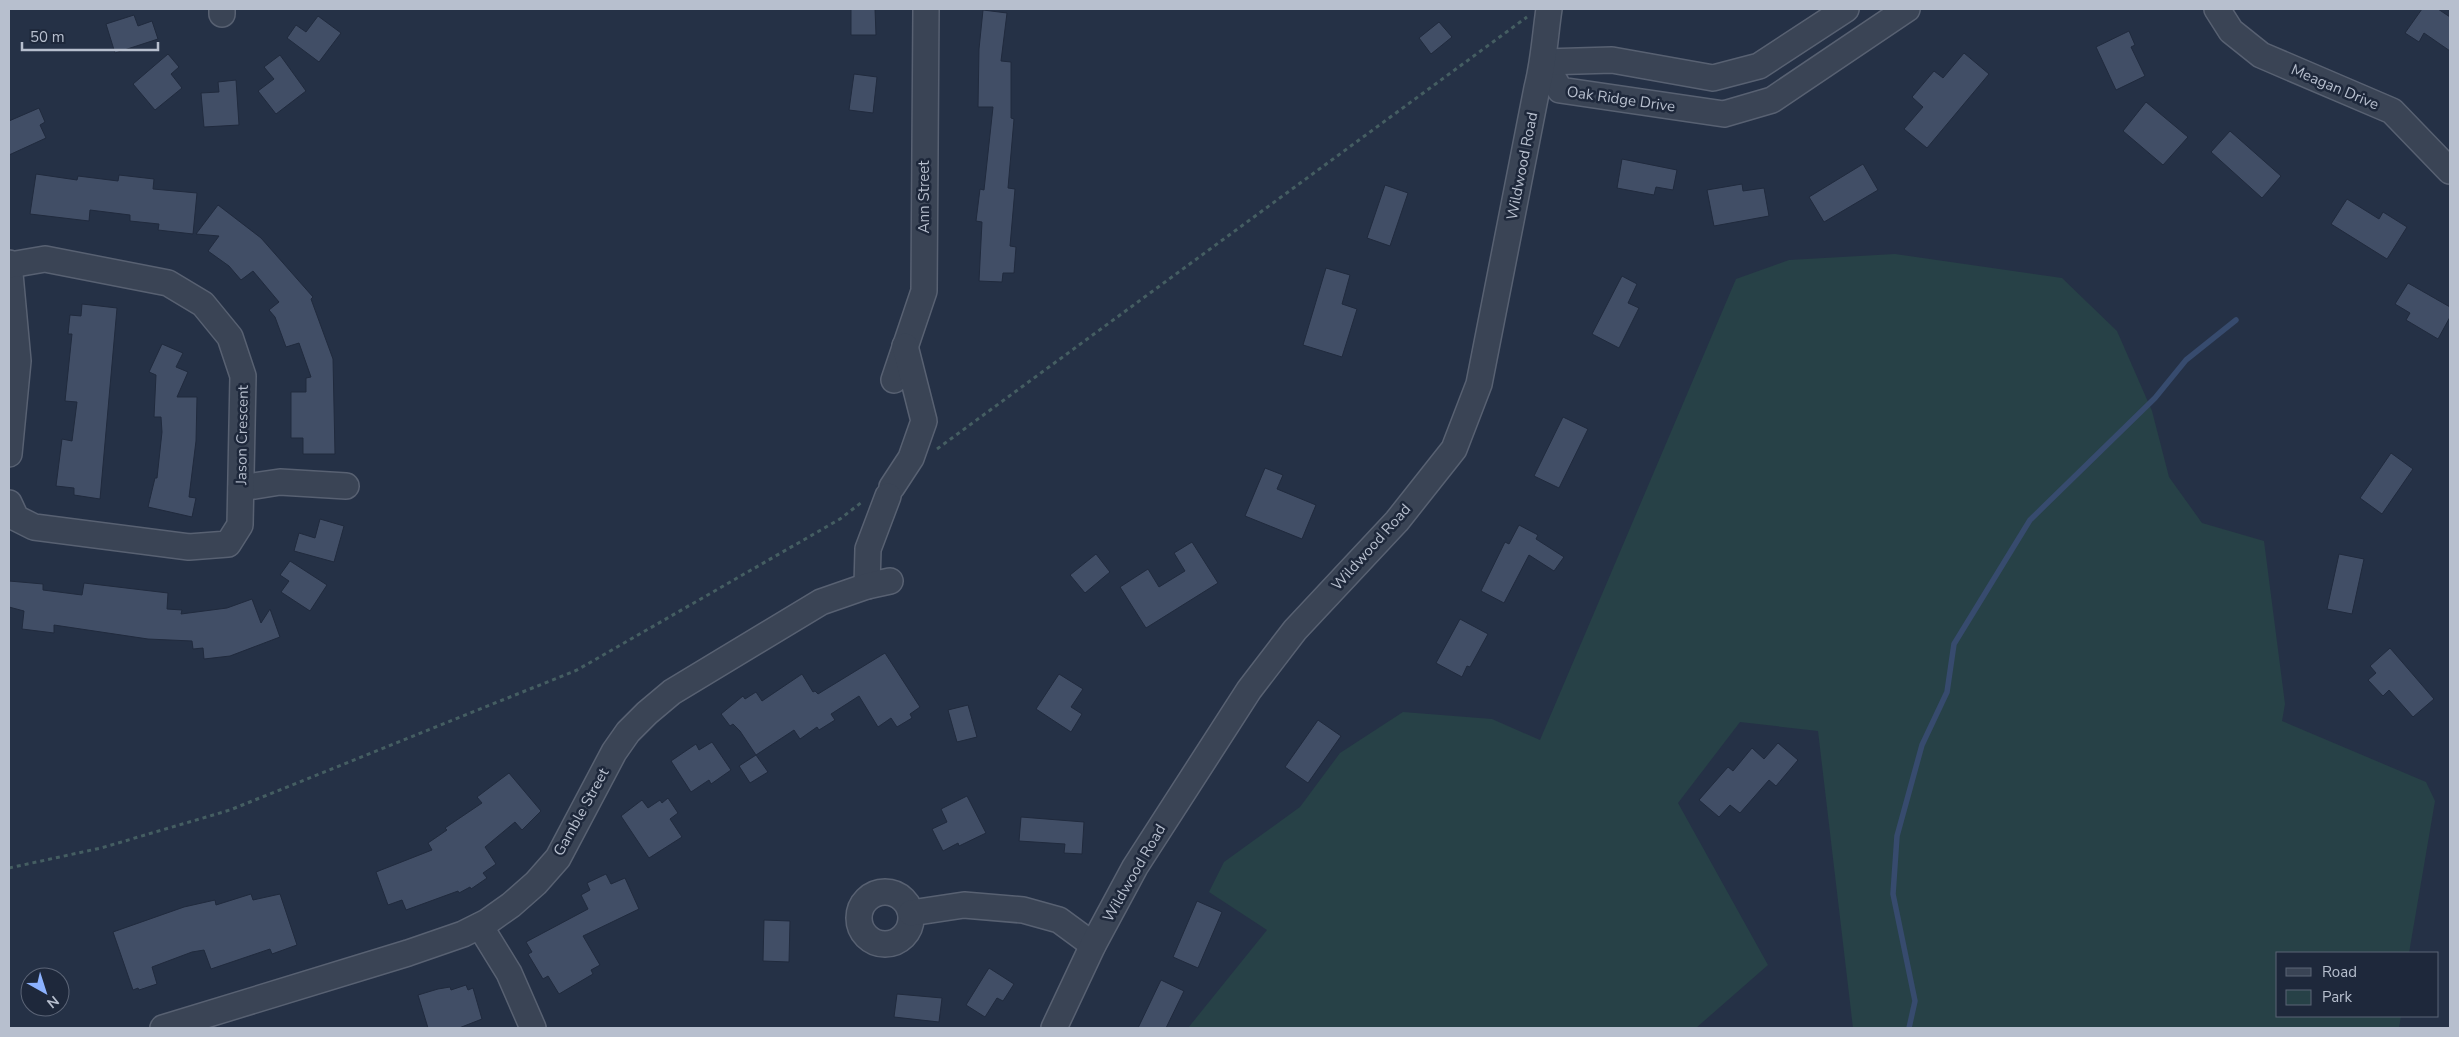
<svg xmlns="http://www.w3.org/2000/svg" width="2459" height="1037" viewBox="0 0 2459 1037" font-family="'Nunito Sans',sans-serif">
	<style>
		.green { fill: #274147 }
		.lines { fill: none; stroke-linecap: round; stroke-linejoin: round }
		.stream { stroke: #374b6e; stroke-width: 5.5 }
		.building { fill: #414e66; stroke: #202a3d }
		.minor-casing { stroke: #586172; stroke-width: 28 }
		.path { stroke: #455e62; stroke-width: 3; stroke-dasharray: 4 4; stroke-linecap: butt }
		.minor { stroke: #3a4455; stroke-width: 25 }
		.labels { text-anchor: middle; stroke-width: 5; stroke-linejoin: round; paint-order: stroke }
		.street-label { font-size: 15px; fill: #b7bfce; stroke: #1e283b }
	</style>
	<rect width="100%" height="100%" fill="#253146"/>
	<polygon class="green" points="1895,254 2062,278 2117,331 2152,411 2169,477 2202,523 2264,541 2285,704 2282,721 2426,782 2435,801 2409,953 2278,953 2278,1016 2401,1016 2399,1028 1853,1028 1818,731 1740,722 1678,803 1768,965 1696,1028 1188,1028 1267,930 1209,892 1224,862 1300,807 1340,753 1403,712 1492,719 1540,740 1736,279 1789,260"/>
	<g class="lines">
		<polyline class="stream" points="1909,1028 1915,1001 1893,894 1897,836 1922,745 1947,692 1954,644 2030,520 2155,398 2186,360 2236,320"/>
	</g>
	<g class="building">
		<polygon points="851,9 875,9 876,35 851,35"/>
		<polygon points="2422,9 2438,9 2450,17 2450,51 2424,33 2419,42 2405,33"/>
		<polygon points="983,10 1007,13 1001,61 1011,62 1011,118 1014,119 1008,188 1015,189 1010,246 1016,247 1014,273 1003,273 1002,282 979,281 982,222 976,221 980,189 984,190 993,107 978,107 979,49"/>
		<polygon points="134,15 138,26 152,21 158,39 115,53 106,24"/>
		<polygon points="318,16 341,33 319,62 287,38 296,25 306,32"/>
		<polygon points="1439,22 1452,37 1431,54 1419,38"/>
		<polygon points="2129,31 2135,45 2131,47 2145,76 2116,90 2096,47"/>
		<polygon points="1964,53 1989,74 1927,148 1904,129 1923,107 1912,97 1934,71 1943,78"/>
		<polygon points="168,54 179,67 171,74 182,88 155,110 133,84"/>
		<polygon points="280,55 306,91 276,114 258,91 274,79 264,67"/>
		<polygon points="854,74 877,77 873,113 849,110"/>
		<polygon points="236,80 239,125 204,127 201,93 219,92 218,82"/>
		<polygon points="2146,102 2188,137 2163,165 2123,131"/>
		<polygon points="39,108 45,122 40,125 46,138 9,155 9,121"/>
		<polygon points="2230,131 2281,176 2262,198 2211,152"/>
		<polygon points="1622,159 1677,170 1673,190 1656,187 1654,195 1617,188"/>
		<polygon points="1863,164 1878,190 1824,222 1809,197"/>
		<polygon points="36,174 77,180 78,176 118,181 119,175 154,179 153,189 197,193 193,234 158,230 159,224 130,221 130,215 90,210 89,221 30,214"/>
		<polygon points="1742,184 1743,191 1764,188 1769,216 1714,226 1707,190"/>
		<polygon points="1385,185 1408,193 1390,246 1367,238"/>
		<polygon points="2347,199 2379,219 2383,212 2407,227 2387,259 2331,224"/>
		<polygon points="218,205 261,238 313,297 311,299 333,359 335,454 303,454 303,438 291,438 291,392 306,392 306,378 311,377 299,343 286,347 275,317 269,310 279,302 253,271 241,280 229,266 208,251 219,236 196,234"/>
		<polygon points="1326,268 1350,275 1342,304 1357,309 1342,357 1303,345"/>
		<polygon points="1622,276 1637,284 1628,303 1639,308 1619,348 1592,334"/>
		<polygon points="2408,283 2450,307 2450,317 2438,339 2406,320 2410,313 2395,304"/>
		<polygon points="82,304 117,308 100,499 74,495 74,488 56,486 62,439 72,441 77,402 65,401 72,334 68,334 70,315 81,316"/>
		<polygon points="162,344 183,353 176,367 188,372 177,397 197,397 196,441 189,497 196,498 192,517 148,507 155,478 157,478 162,432 161,417 154,417 156,375 149,372"/>
		<polygon points="1563,417 1588,429 1559,488 1534,476"/>
		<polygon points="2391,453 2413,469 2382,514 2360,498"/>
		<polygon points="1265,468 1283,475 1277,489 1316,505 1302,539 1245,516"/>
		<polygon points="320,519 344,526 334,562 294,551 299,533 315,538"/>
		<polygon points="1519,525 1538,535 1536,539 1564,557 1554,571 1529,555 1504,603 1481,591 1505,542 1509,544"/>
		<polygon points="1192,542 1218,583 1146,628 1120,587 1148,569 1159,587 1185,571 1174,553"/>
		<polygon points="1096,554 1110,572 1085,593 1070,575"/>
		<polygon points="2339,554 2364,559 2352,614 2327,609"/>
		<polygon points="290,561 327,585 310,611 281,592 289,581 280,575"/>
		<polygon points="9,581 43,584 43,590 82,595 84,583 168,593 167,609 182,610 181,614 227,608 252,599 261,623 270,609 280,637 230,656 204,659 203,648 193,649 192,641 148,639 54,625 54,633 22,629 24,611 9,607"/>
		<polygon points="1460,619 1488,634 1470,667 1467,666 1462,677 1436,663"/>
		<polygon points="2390,648 2434,699 2413,717 2389,690 2383,696 2368,680 2376,673 2370,666"/>
		<polygon points="885,653 920,707 910,714 912,718 897,727 891,718 878,727 859,696 831,714 835,720 819,730 817,727 800,739 794,730 756,755 740,731 733,724 730,726 721,714 743,696 745,699 756,692 762,701 802,674 813,692 815,691 818,694"/>
		<polygon points="1059,674 1083,689 1071,707 1082,714 1071,732 1036,709"/>
		<polygon points="968,705 977,737 957,742 948,710"/>
		<polygon points="1318,720 1341,736 1308,783 1285,767"/>
		<polygon points="712,742 731,770 711,784 709,780 691,792 671,761 696,744 699,750"/>
		<polygon points="1778,743 1798,760 1776,786 1769,780 1740,813 1730,805 1719,817 1699,800 1728,767 1733,771 1752,748 1764,759"/>
		<polygon points="756,755 768,772 750,783 739,766"/>
		<polygon points="509,773 541,811 522,830 515,822 485,847 496,864 483,873 487,878 471,889 470,887 459,893 458,891 406,910 402,900 388,905 376,872 432,850 428,843 447,830 445,828 482,803 477,797"/>
		<polygon points="967,796 986,833 959,846 958,843 943,851 932,829 947,822 941,809"/>
		<polygon points="668,798 678,813 670,819 682,837 649,858 621,816 642,800 648,808 660,800 662,803"/>
		<polygon points="1021,817 1084,822 1082,854 1064,853 1065,844 1019,841"/>
		<polygon points="606,874 611,884 625,878 639,909 583,936 600,965 591,970 593,974 559,994 548,976 543,979 528,954 532,952 526,942 588,909 581,895 590,890 587,883"/>
		<polygon points="251,894 253,900 280,894 297,945 272,954 270,949 211,969 204,950 192,952 152,967 157,984 139,990 138,988 133,990 113,932 184,907 215,900 216,905"/>
		<polygon points="1197,901 1222,912 1198,968 1173,957"/>
		<polygon points="764,920 790,921 789,962 763,961"/>
		<polygon points="989,968 1014,984 1003,1001 997,998 985,1017 966,1005"/>
		<polygon points="1161,980 1184,991 1166,1028 1138,1028"/>
		<polygon points="466,985 468,990 473,988 482,1019 459,1028 428,1028 418,995 438,989 450,987 451,990"/>
		<polygon points="897,994 942,998 939,1022 894,1017"/>
	</g>
	<g class="lines">
		<g class="minor-casing">
			<g id="minor">
				<polyline points="2217,9 2231,31 2261,55 2392,111 2450,171"/>
				<polyline points="222,14 222,9"/>
				<polyline points="1544,62 1560,90 1724,114 1772,100 1907,9"/>
				<polyline points="1544,62 1612,60 1713,78 1759,66 1846,9"/>
				<polyline points="9,263 18,361 9,454"/>
				<polyline points="894,380 924,291 926,9"/>
				<polyline points="892,487 911,458 924,421 905,346"/>
				<polyline points="241,488 280,482 346,486"/>
				<polyline points="9,503 16,518 34,527 189,547 228,544 240,525 243,376 230,337 203,304 168,283 45,259 10,265"/>
				<polyline points="867,586 868,549 888,496"/>
				<circle cx="885" cy="918" r="26"/>
				<polyline points="911,913 964,905 1023,910 1059,920 1093,945"/>
				<polyline points="480,926 509,973 533,1028"/>
				<polyline points="163,1028 408,953 463,934 487,922 511,905 536,883 558,858 614,752 628,732 647,713 672,692 821,602 867,586 890,581"/>
				<path d="M1054 1028 1093 945 1135 867 1249 690 1295 630 1397 521 1454 449 1479 384 1537 88C1544 61 1545 36 1549 9"/>
			</g>
		</g>
		<g class="path">
			<polyline points="937,449 1527,17"/>
			<polyline points="9,868 101,848 230,810 577,670 840,519 862,502"/>
		</g>
		<use href="#minor" class="minor"/>
	</g>
	<g class="labels">
		<g class="street-label">
			<text transform="translate(2335 87) rotate(23)" y="5">Meagan Drive</text>
			<text transform="translate(1621 99) rotate(8)" y="5">Oak Ridge Drive</text>
			<text transform="translate(1522 166) rotate(-79)" y="5">Wildwood Road</text>
			<text transform="translate(924 197) rotate(-90)" y="5">Ann Street</text>
			<text transform="translate(242 435) rotate(-89)" y="5">Jason Crescent</text>
			<text transform="translate(1371 547) rotate(-48)" y="5">Wildwood Road</text>
			<text transform="translate(581 812) rotate(-61)" y="5">Gamble Street</text>
			<text transform="translate(1134 873) rotate(-60)" y="5">Wildwood Road</text>
		</g>
	</g>
	<rect width="2459" height="1037" fill="none" stroke="#b7bfce" stroke-width="20"/>
	<rect x="2276" y="952" width="162" height="65" fill="#1e283b" stroke="#5b6476"/>
	<rect x="2286" y="968" width="25" height="8" fill="#3a4455" stroke="#5b6476"/>
	<text x="2322" y="977" font-size="15" fill="#b7bfce">Road</text>
	<rect x="2286" y="990" width="25" height="15" fill="#274147" stroke="#5b6476"/>
	<text x="2322" y="1002" font-size="15" fill="#b7bfce">Park</text>
	<g transform="translate(45 992) rotate(141)"><circle r="24" fill="#1e283b" stroke="#5b6476"/>
	<path d="M0-4L9 19L0 12L-9 19Z" fill="#8cb2ff"/>
	<text y="-8" font-size="14" font-weight="bold" text-anchor="middle" fill="#b7bfce">N</text>
	</g>
	<path d="M22 42v8h136v-8" fill="none" stroke="#b7bfce" stroke-width="2.5"/>
	<text x="30" y="42" font-size="15" fill="#b7bfce" stroke="#1e283b" stroke-width="4" paint-order="stroke">50 m</text>
</svg>
